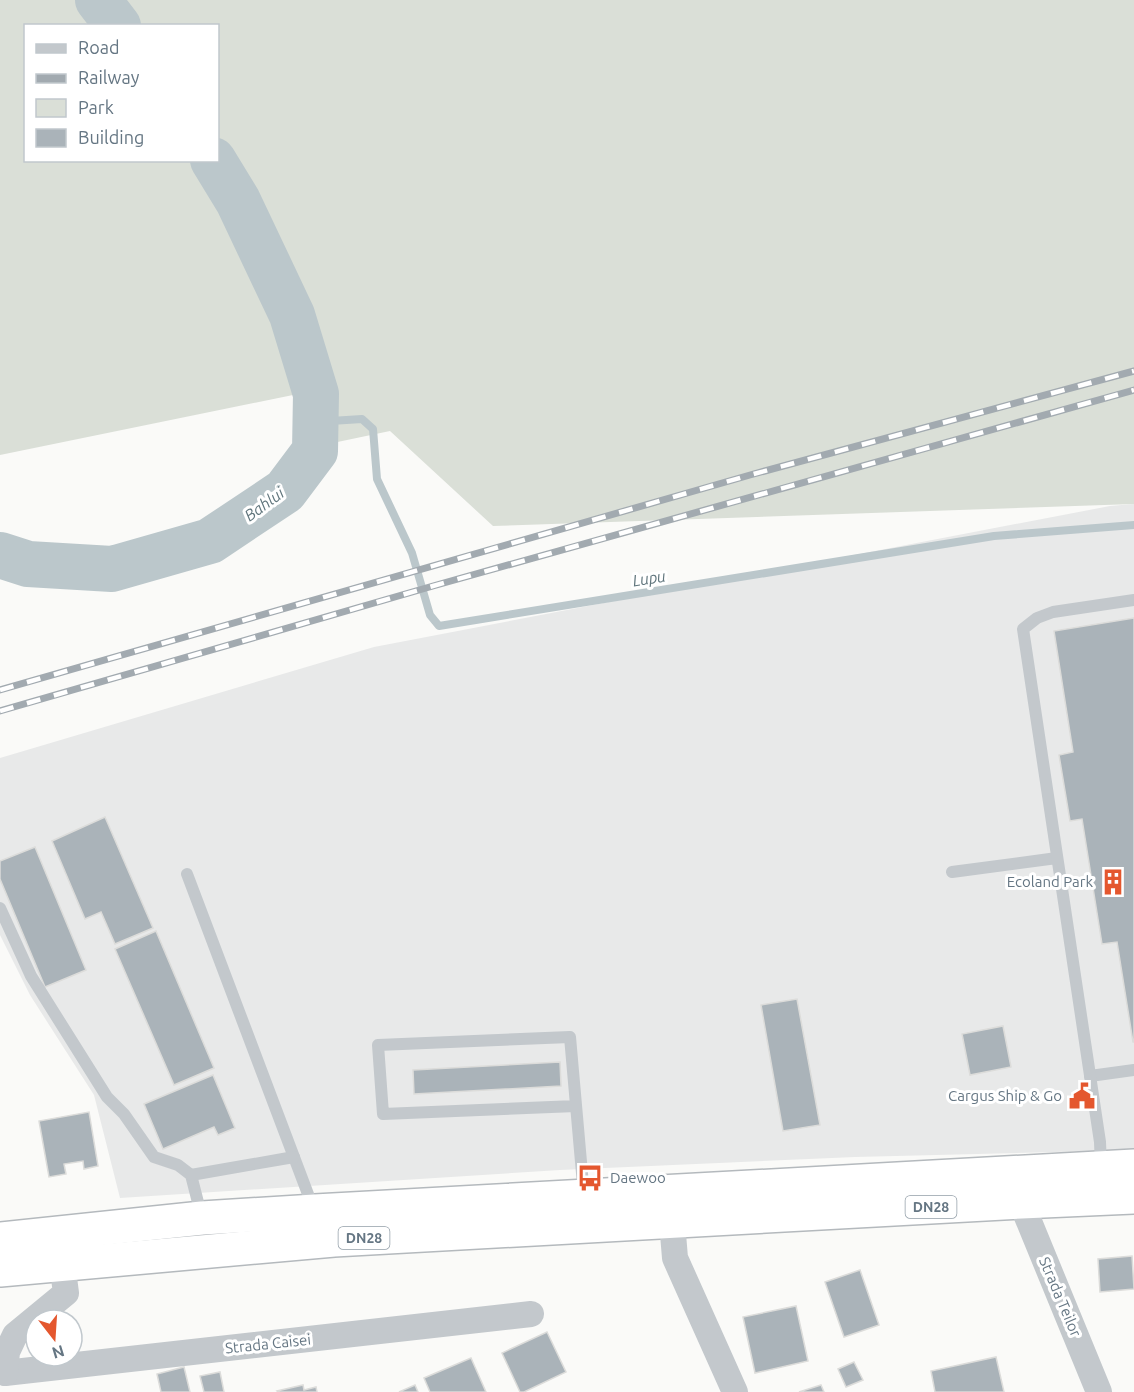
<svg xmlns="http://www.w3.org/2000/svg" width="1134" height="1392" viewBox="0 0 1134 1392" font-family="Ubuntu,sans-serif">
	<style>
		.built { fill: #e8e9e9 }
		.green { fill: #dadfd7; fill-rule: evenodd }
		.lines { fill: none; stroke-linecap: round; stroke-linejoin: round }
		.stream { stroke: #bbc7cb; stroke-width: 8 }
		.river { stroke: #bbc7cb; stroke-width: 46 }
		.building { fill: #aab3b9; stroke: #dcdcda; stroke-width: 1.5 }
		.highway-casing { stroke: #b4b9bd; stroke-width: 36 }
		.lane { stroke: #c3c8cc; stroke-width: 12 }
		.street { stroke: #c3c8cc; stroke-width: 26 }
		.highway { stroke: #fff; stroke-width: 33 }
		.rail-casing { stroke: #a2aab0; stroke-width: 7 }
		.rail { stroke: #fff; stroke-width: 4.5; stroke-dasharray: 14; stroke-linecap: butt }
		.labels { text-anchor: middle; stroke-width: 6; stroke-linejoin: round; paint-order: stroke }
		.shield { fill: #fff; stroke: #939fa8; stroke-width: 1.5 }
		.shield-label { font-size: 14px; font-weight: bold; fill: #657683 }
		.poi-label { font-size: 15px; fill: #657683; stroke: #fff; text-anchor: end }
		.street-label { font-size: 15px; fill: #657683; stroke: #fff }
		.water-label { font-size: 16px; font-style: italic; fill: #60757c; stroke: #fff }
	</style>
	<rect width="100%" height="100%" fill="#fafaf8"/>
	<polygon class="built" points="1134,504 1134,1150 855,1157 560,1170 120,1198 94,1095 30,995 0,935 0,758 374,647 1110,506"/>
	<path class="green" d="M0 0H1134V504L493 526 390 431 304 449 293 395 0 455ZM26 26H218V160H26Z"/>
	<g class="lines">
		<polyline class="stream" points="315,422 362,419 373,429 377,479 412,553 430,615 439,626 994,536 1134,525"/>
		<g class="river">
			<polyline points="98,0 118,26"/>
			<polyline points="0,555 28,564 112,569 210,541 285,491 315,451 316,394 292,315 238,201 213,160"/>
		</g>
	</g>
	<g class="building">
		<polygon points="1134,618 1134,1042 1133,1042 1117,942 1102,944 1082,819 1070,821 1059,755 1073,752 1054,631"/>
		<polygon points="105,817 153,928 115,944 101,912 85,919 52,841"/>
		<polygon points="35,847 86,970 45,987 0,879 0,861"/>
		<polygon points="156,931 214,1068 174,1085 115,949"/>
		<polygon points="797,999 820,1125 783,1131 761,1005"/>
		<polygon points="1003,1026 1011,1067 970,1075 962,1034"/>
		<polygon points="560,1062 561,1086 414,1094 413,1070"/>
		<polygon points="213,1075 235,1128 218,1135 214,1127 163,1149 144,1104"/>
		<polygon points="89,1112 98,1166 84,1169 83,1161 64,1164 66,1174 49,1177 39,1121"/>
		<polygon points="1132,1256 1134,1289 1100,1292 1098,1259"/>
		<polygon points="860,1270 879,1325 844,1337 825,1282"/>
		<polygon points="796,1306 808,1361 755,1373 743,1317"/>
		<polygon points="547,1332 566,1372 524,1392 520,1392 502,1353"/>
		<polygon points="996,1357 1004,1392 935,1392 931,1371"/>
		<polygon points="471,1358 486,1392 430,1392 424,1378"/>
		<polygon points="854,1362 863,1380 846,1387 838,1369"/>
		<polygon points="184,1367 190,1392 161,1392 157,1374"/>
		<polygon points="220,1372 224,1392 204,1392 200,1376"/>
		<polygon points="303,1385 304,1390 316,1387 317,1392 278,1392 277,1391"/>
		<polygon points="415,1385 418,1392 399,1392"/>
		<polygon points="821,1385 824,1392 799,1392"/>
	</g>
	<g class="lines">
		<g class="highway-casing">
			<g id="highway">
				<polyline points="0,1239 202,1218 315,1211 1134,1166"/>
				<polyline points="0,1270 334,1240 1021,1202 1134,1197"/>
			</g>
		</g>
		<g class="lane">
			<polyline points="952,872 1057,858"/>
			<polyline points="187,874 314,1210"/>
			<polyline points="0,908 31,976 107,1097 124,1114 154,1157 178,1165 191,1175 202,1218"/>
			<polyline points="1090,1076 1134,1070"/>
			<polyline points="576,1106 383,1114 378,1045 570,1037 584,1196"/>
			<polyline points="1101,1166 1100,1142 1023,629 1037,618 1053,612 1134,600"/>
			<polyline points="191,1175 294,1157"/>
		</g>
		<g class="street">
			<polyline points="1021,1202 1099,1392"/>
			<polyline points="672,1222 675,1258 735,1392"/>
			<polyline points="5,1373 531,1314"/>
			<polyline points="5,1373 7,1352 15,1335 66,1293 62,1263"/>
		</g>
		<use href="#highway" class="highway"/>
		<g class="rail-casing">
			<g id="rail">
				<polyline points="0,690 750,475 1134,371"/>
				<polyline points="0,711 433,586 1134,390"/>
			</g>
		</g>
		<use href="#rail" class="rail"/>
	</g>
	<defs>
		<g id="building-bare" transform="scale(2.07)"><path d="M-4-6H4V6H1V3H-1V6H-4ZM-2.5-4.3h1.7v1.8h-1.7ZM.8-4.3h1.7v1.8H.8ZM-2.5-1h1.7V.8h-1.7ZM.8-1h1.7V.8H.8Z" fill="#e4572e" stroke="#fff" stroke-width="2.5" paint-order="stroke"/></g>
		<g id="civic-bare" transform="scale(2.07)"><path d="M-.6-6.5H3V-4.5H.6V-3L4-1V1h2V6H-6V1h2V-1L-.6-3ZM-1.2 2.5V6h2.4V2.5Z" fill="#e4572e" stroke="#fff" stroke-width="2.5" paint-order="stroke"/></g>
		<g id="bus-bare" transform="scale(2.07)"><path d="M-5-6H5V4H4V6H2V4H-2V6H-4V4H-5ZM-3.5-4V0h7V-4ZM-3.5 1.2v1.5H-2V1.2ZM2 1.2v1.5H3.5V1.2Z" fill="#e4572e" stroke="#fff" stroke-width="2.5" paint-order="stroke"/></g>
	</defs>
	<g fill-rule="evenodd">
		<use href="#building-bare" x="1113" y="882"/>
		<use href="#civic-bare" x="1082" y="1096"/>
		<use href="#bus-bare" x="590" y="1178"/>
	</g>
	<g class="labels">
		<g class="shield">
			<rect x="905.5" y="1196" width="51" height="22" rx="4.5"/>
			<rect x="338.5" y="1227" width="51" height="22" rx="4.5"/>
		</g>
		<g class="shield-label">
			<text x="931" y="1212">DN28</text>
			<text x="364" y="1243">DN28</text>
		</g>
		<g class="poi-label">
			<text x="1093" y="887">Ecoland Park</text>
			<text x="1062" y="1101">Cargus Ship &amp; Go</text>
			<text x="610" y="1183" text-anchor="start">Daewoo</text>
		</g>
		<g class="street-label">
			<text transform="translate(1060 1297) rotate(67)" y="5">Strada Teilor</text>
			<text transform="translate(268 1344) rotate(-6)" y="5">Strada Caisei</text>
		</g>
		<g class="water-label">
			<text transform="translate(264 504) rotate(-36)" y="6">Bahlui</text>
			<text transform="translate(649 578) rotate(-9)" y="6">Lupu</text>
		</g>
	</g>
	<rect x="24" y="24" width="195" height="138" fill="#ffffff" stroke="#c1c8cd" stroke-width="1.5"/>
	<rect x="36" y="44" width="30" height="9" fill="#c3c8cc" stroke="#c1c8cd" stroke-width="1.5"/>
	<text x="78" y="54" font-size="18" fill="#657683">Road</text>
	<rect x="36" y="74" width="30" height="9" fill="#a2aab0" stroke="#c1c8cd" stroke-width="1.5"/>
	<text x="78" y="84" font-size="18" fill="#657683">Railway</text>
	<rect x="36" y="99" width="30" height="18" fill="#dadfd7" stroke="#c1c8cd" stroke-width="1.5"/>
	<text x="78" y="114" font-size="18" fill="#657683">Park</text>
	<rect x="36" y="129" width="30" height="18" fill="#aab3b9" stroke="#c1c8cd" stroke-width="1.5"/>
	<text x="78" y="144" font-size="18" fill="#657683">Building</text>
	<g transform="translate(54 1338) rotate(163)"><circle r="28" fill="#ffffff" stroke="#c1c8cd" stroke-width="1.5"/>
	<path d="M0-4.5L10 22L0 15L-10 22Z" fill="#e4572e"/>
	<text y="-9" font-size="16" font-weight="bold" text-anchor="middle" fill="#657683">N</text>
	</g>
</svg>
